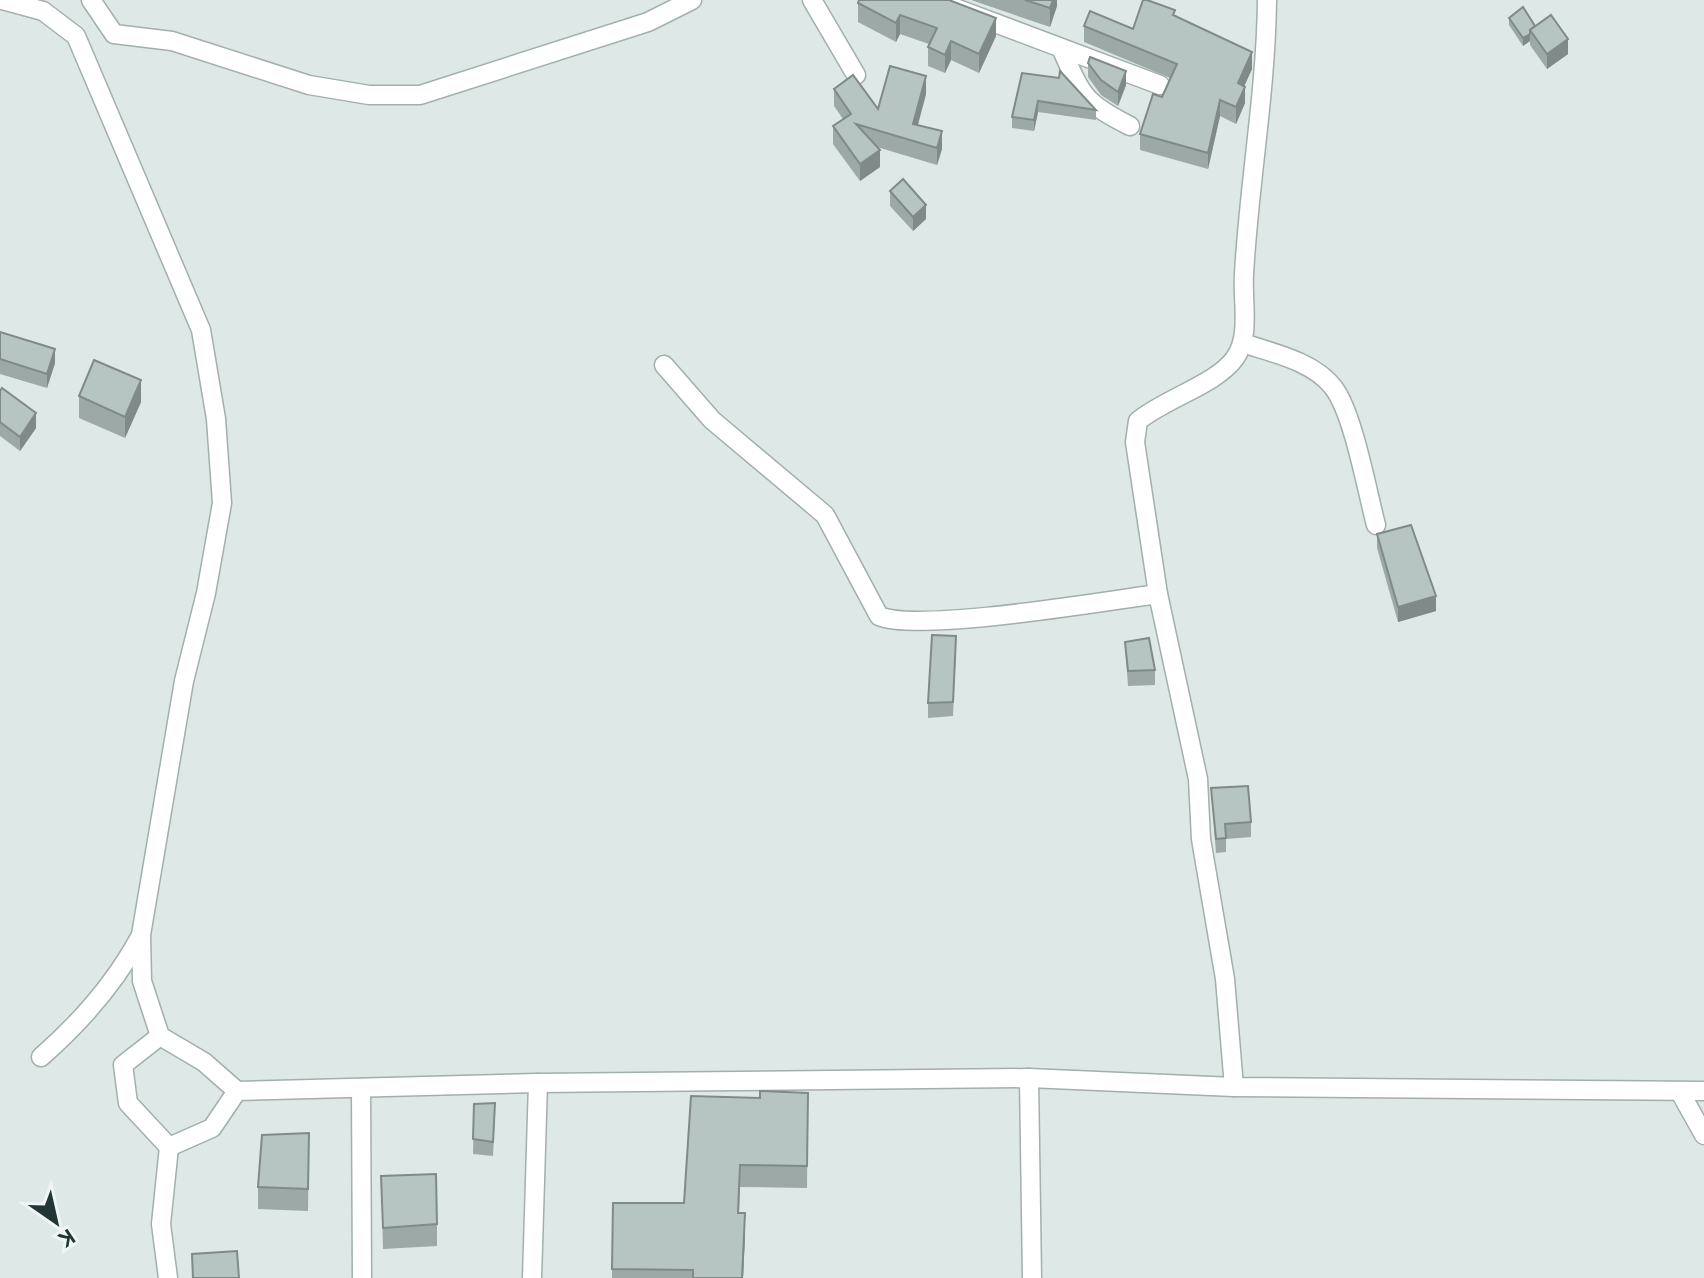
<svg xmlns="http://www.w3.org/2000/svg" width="1704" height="1278" viewBox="0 0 1704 1278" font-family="Ubuntu,sans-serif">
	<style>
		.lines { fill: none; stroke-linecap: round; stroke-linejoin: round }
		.minor-casing { stroke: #a2afad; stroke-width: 21 }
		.minor { stroke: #fff; stroke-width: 18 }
		.wall { fill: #9da9a7 }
		.shaded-wall { fill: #808a88 }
		.building { fill: #b7c5c2; stroke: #808a88; stroke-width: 2 }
	</style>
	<rect width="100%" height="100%" fill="#dee8e6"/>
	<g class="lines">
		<g class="minor-casing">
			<g id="minor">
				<polyline points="2,0 43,11 76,36 201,330 216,419 222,503 206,593 184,681 141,935 142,981 160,1036 123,1065 128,1103 169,1147 161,1224 168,1278"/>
				<polyline points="91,0 114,34 172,41 309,85 369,95 420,95 648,22 692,0"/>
				<polyline points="812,0 856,75"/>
				<polyline points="934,0 1160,85"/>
				<path d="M1062 50C1082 96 1084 103 1130 126"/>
				<path d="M1243 343C1272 353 1313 361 1333 387 1353 412 1367 491 1376 525"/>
				<path d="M664 365 712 420 825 515 879 616C918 633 1106 601 1158 594"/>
				<polyline points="160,1036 204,1062 237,1091 538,1083 1029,1078 1234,1087 1704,1091"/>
				<path d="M41 1057C81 1022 114 985 140 937"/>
				<polyline points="1029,1078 1032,1278"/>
				<path d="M1234 1087 1225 979 1201 839 1198 779 1158 594 1135 442 1138 421C1164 399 1217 384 1235 358 1251 336 1242 300 1244 274 1249 183 1266 92 1267 0"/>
				<polyline points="361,1088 362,1278"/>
				<polyline points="1680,1092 1704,1135"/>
				<polyline points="169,1147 212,1128 237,1091"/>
				<polyline points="532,1278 538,1083"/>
			</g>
		</g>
		<use href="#minor" class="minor"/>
	</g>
	<g class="wall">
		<polygon points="971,0 1057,0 1057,6 1050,27"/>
		<polygon points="858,3 996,36 979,73 951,60 945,73 928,66 928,47 929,44 900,34 896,42 858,22"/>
		<polygon points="1175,16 1252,69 1244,86 1245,103 1236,124 1220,116 1208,169 1140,150 1140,134 1162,97 1170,78 1084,42 1084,26 1133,29"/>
		<polygon points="1509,18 1535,26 1568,54 1547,69 1530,45 1530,41 1523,46 1509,25"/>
		<polygon points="1088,63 1126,85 1118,106 1101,95 1088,77"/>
		<polygon points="1022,73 1096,110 1096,120 1038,112 1034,131 1012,128 1012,117"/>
		<polygon points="834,89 878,109 926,94 918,125 942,149 937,165 877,147 880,167 860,181 833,144 833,126 843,119 834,106"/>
		<polygon points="890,191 926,219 913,231 890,206"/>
		<polygon points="0,332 55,363 47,388 0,374"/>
		<polygon points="0,391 36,428 20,451 0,436"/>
		<polygon points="79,396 141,402 125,438 79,418"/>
		<polygon points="1377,534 1436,611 1398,622 1377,548"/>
		<polygon points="1125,642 1155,670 1155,685 1128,686"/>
		<polygon points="956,650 953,716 928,718 928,703"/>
		<polygon points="1211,788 1251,822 1251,837 1226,839 1226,852 1216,853"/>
		<polygon points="808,1093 807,1188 740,1187 739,1213 745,1235 743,1278 612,1278 613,1203 684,1203 760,1098"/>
		<polygon points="474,1104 495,1117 493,1156 473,1154"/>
		<polygon points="309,1133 308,1211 258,1209 258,1187"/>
		<polygon points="381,1176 437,1224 437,1246 383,1249"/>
	</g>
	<g class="shaded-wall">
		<polygon points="1053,0 1057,0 1057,6 1050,27 1050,8"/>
		<polygon points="900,15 900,34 896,42 896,23"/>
		<polygon points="996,18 996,36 979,73 979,54"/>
		<polygon points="1530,34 1530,41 1523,46 1523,38"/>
		<polygon points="1568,39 1568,54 1547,69 1547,54"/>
		<polygon points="951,41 951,60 945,73 945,55"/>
		<polygon points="1252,52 1252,69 1238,100 1238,83"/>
		<polygon points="1126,71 1126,85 1118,106 1118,92"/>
		<polygon points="926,76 926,94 913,142 913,124"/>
		<polygon points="1245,87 1245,103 1236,124 1236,107"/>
		<polygon points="1220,100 1220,116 1208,169 1208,153"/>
		<polygon points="1038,101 1038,112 1034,131 1034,120"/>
		<polygon points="942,131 942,149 937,165 937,148"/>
		<polygon points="880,150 880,167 860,181 860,164"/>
		<polygon points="926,205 926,219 913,231 913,217"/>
		<polygon points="55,349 55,363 47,388 47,374"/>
		<polygon points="141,380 141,402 125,438 125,417"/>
		<polygon points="36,413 36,428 20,451 20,437"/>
		<polygon points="1436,596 1436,611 1398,622 1398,607"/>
		<polygon points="745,1213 745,1235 743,1278 742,1278"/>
	</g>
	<g class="building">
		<polygon points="859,0 949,0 996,18 979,54 951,41 945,55 928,47 937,28 900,15 896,23 858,3"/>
		<polygon points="1025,0 1053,0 1050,8"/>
		<polygon points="1143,0 1147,0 1175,10 1173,15 1252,52 1238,83 1245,87 1236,107 1220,100 1208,153 1140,134 1153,94 1162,97 1177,64 1084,26 1090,11 1133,29"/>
		<polygon points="1523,7 1535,26 1530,30 1530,34 1523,38 1509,18"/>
		<polygon points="1551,15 1568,39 1547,54 1530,30"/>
		<polygon points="1090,57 1126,71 1118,92 1101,80 1088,63"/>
		<polygon points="890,66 926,76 913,124 942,131 937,148 856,124 880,150 860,164 833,126 851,114 834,89 853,75 878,109"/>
		<polygon points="1060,71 1096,110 1038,101 1034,120 1012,117 1022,73 1059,78"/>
		<polygon points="903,179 926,205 913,217 890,191"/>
		<polygon points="0,332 55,349 47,374 0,359"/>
		<polygon points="94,360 141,380 125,417 79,396"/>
		<polygon points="2,388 36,413 20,437 0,422 0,391"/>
		<polygon points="1411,525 1436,596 1398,607 1377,534"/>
		<polygon points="932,635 956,636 953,702 928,703"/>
		<polygon points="1149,638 1155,670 1128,671 1125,642"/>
		<polygon points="1248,786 1251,822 1225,824 1226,838 1216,839 1211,788"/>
		<polygon points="760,1091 808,1093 807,1166 740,1165 738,1213 745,1213 742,1278 693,1278 693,1270 612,1269 613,1203 684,1203 691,1096 760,1098"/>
		<polygon points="495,1103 493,1142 473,1139 474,1104"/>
		<polygon points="309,1133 308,1189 258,1187 262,1135"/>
		<polygon points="436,1174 437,1224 383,1228 381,1176"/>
		<polygon points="237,1251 239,1278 193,1278 192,1254"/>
	</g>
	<g transform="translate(56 1222) rotate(146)" stroke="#eef5f3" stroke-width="6" paint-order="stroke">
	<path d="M0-6L14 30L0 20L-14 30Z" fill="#213635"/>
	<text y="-12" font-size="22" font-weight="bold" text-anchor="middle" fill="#213635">K</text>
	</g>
</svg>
